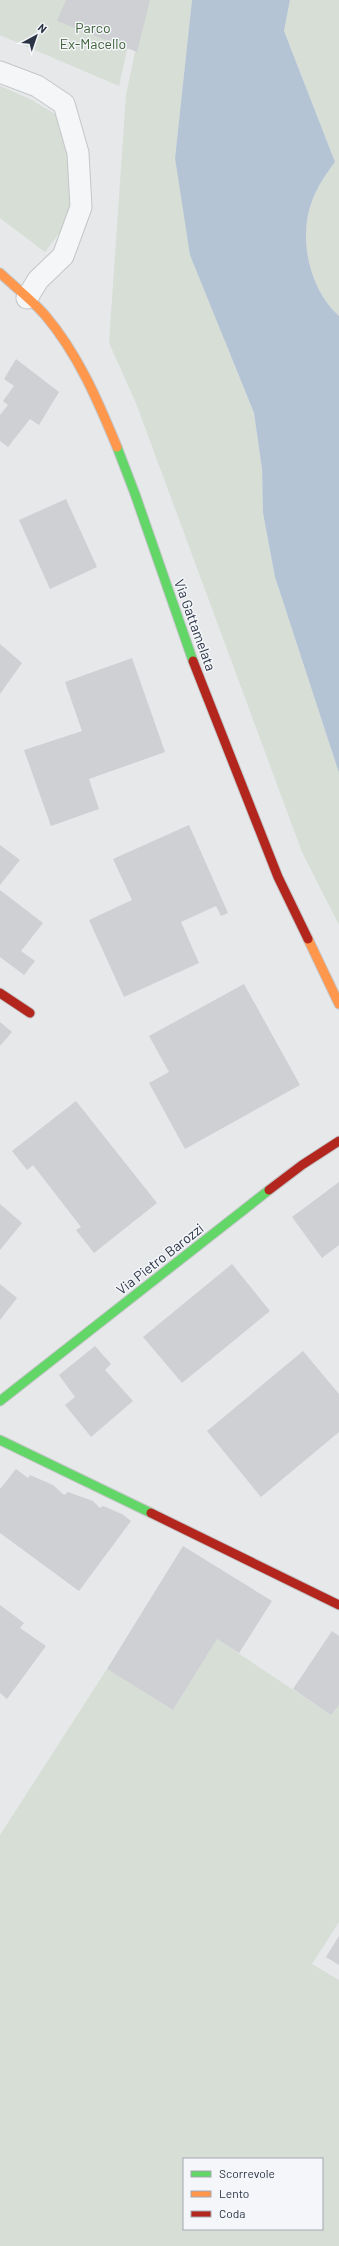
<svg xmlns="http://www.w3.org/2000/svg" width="339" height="2246" viewBox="0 0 339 2246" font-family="Barlow,sans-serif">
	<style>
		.green { fill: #d6ded6; fill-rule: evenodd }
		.water { fill: #b4c4d5 }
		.building { fill: #ced0d3 }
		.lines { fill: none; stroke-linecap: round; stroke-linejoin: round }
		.lane-casing { stroke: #c4c6c8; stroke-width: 23 }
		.fast-casing { stroke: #c4c6c8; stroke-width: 11 }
		.slow-casing { stroke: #c4c6c8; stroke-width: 11 }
		.jam-casing { stroke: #c4c6c8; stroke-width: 11 }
		.lane { stroke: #f5f6f7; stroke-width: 21 }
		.fast { stroke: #63d668; stroke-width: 9 }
		.slow { stroke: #ff974d; stroke-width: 9 }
		.jam { stroke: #b3261e; stroke-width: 9 }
		.labels { text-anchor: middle; stroke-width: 3; stroke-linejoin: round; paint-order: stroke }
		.park-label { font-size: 14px; fill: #3f6138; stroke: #f4f6f9 }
		.street-label { font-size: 14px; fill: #2b3445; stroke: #f4f6f9 }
	</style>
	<rect width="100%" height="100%" fill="#e6e8ea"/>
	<g class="green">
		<polygon points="0,0 138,0 119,86 0,35"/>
		<polygon points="146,0 192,0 175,158 225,342 254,413 262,469 263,513 275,577 339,773 339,925 302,852 136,403 109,343 126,95"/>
		<path d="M290 0H339V316C309 289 298 238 312 201 317 187 326 174 335 162L284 31Z"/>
		<polygon points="0,86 32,100 55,114 65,125 73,204 66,224 45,252 0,218"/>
		<path d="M217 1639 331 1715 339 1705V1922L312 1964 339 1980V2246H0V1835L107 1669 173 1710ZM184 2159H322V2229H184Z"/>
	</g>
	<path class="water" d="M192 0H290L284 31 335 162C326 174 317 187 312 201 298 238 309 289 339 316V773L275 577 263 513 262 469 254 413 190 255 175 158Z"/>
	<g class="building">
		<polygon points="66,0 150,0 137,52 57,21"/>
		<polygon points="16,359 59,392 39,425 30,419 8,447 0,441 0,415 8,405 3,401 14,386 4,379"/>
		<polygon points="66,499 97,567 50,589 19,520"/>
		<polygon points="0,644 22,663 0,694"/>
		<polygon points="132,658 165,752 89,779 99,809 51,826 24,750 82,731 65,682"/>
		<polygon points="189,825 228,913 221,916 216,906 181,922 199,963 124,997 89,920 132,900 113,859"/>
		<polygon points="0,845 20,860 0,885"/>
		<polygon points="0,890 43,923 21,951 35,961 24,975 0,957"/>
		<polygon points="244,984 300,1085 185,1149 149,1083 169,1072 149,1036"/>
		<polygon points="0,1022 12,1032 0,1046"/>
		<polygon points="76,1101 157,1203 94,1253 76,1230 81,1227 33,1165 27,1170 12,1151"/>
		<polygon points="339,1182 339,1245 322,1258 292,1217"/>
		<polygon points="0,1204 22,1223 0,1250"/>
		<polygon points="232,1264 270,1311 182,1383 143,1337"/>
		<polygon points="0,1284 17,1298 0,1320"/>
		<polygon points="95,1346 111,1364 105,1370 133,1401 91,1437 65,1405 75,1397 59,1375"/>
		<polygon points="303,1351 339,1394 339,1432 261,1497 207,1431"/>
		<polygon points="16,1469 28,1478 30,1475 53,1485 64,1495 68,1492 93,1501 100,1508 103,1506 122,1514 131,1521 79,1591 0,1533 0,1489"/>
		<polygon points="183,1546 272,1601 239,1653 217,1639 173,1710 107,1669"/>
		<polygon points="0,1605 24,1623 20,1628 46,1646 7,1699 0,1693"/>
		<polygon points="332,1631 339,1636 339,1705 331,1715 293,1689"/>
		<polygon points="339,1936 339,1965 326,1957"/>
	</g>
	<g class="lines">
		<g class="lane-casing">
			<polyline id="lane" points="0,72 37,86 64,104 78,153 81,207 63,256 38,280 27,298"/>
		</g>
		<g class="fast-casing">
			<g id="fast">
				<polyline points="117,447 135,494 193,661"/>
				<polyline points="0,1401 269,1190"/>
				<polyline points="0,1440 151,1513"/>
			</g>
		</g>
		<g class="slow-casing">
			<g id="slow">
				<path d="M0 273C15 287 32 300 45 315 78 354 98 401 117 447"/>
				<polyline points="308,939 339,1004"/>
			</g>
		</g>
		<g class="jam-casing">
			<g id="jam">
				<polyline points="193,661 278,877 308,939"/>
				<polyline points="0,993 30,1013"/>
				<polyline points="269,1190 302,1165 339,1141"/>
				<polyline points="151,1513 339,1605"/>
			</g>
		</g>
		<use href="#lane" class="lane"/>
		<use href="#fast" class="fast"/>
		<use href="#slow" class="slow"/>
		<use href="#jam" class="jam"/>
	</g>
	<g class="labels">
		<g class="park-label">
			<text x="93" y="33">Parco<tspan x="93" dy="16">Ex-Macello</tspan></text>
		</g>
		<g class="street-label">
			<text transform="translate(195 625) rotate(70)" y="5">Via Gattamelata</text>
			<text transform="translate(160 1259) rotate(-38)" y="5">Via Pietro Barozzi</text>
		</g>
	</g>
	<rect x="183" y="2158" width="140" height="72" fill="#f4f6f9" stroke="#a4a8b1"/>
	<rect x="191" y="2171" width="20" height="6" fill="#63d668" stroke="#a4a8b1"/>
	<text x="219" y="2178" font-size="12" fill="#2b3445">Scorrevole</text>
	<rect x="191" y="2191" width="20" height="6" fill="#ff974d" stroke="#a4a8b1"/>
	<text x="219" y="2198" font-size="12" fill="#2b3445">Lento</text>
	<rect x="191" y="2211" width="20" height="6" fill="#b3261e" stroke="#a4a8b1"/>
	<text x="219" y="2218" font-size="12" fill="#2b3445">Coda</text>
	<g transform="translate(36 36) rotate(40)" stroke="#f4f6f9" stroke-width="3" paint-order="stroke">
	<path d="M0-3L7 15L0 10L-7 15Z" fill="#2b3445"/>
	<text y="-6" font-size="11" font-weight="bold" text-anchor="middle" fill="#2b3445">N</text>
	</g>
</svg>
